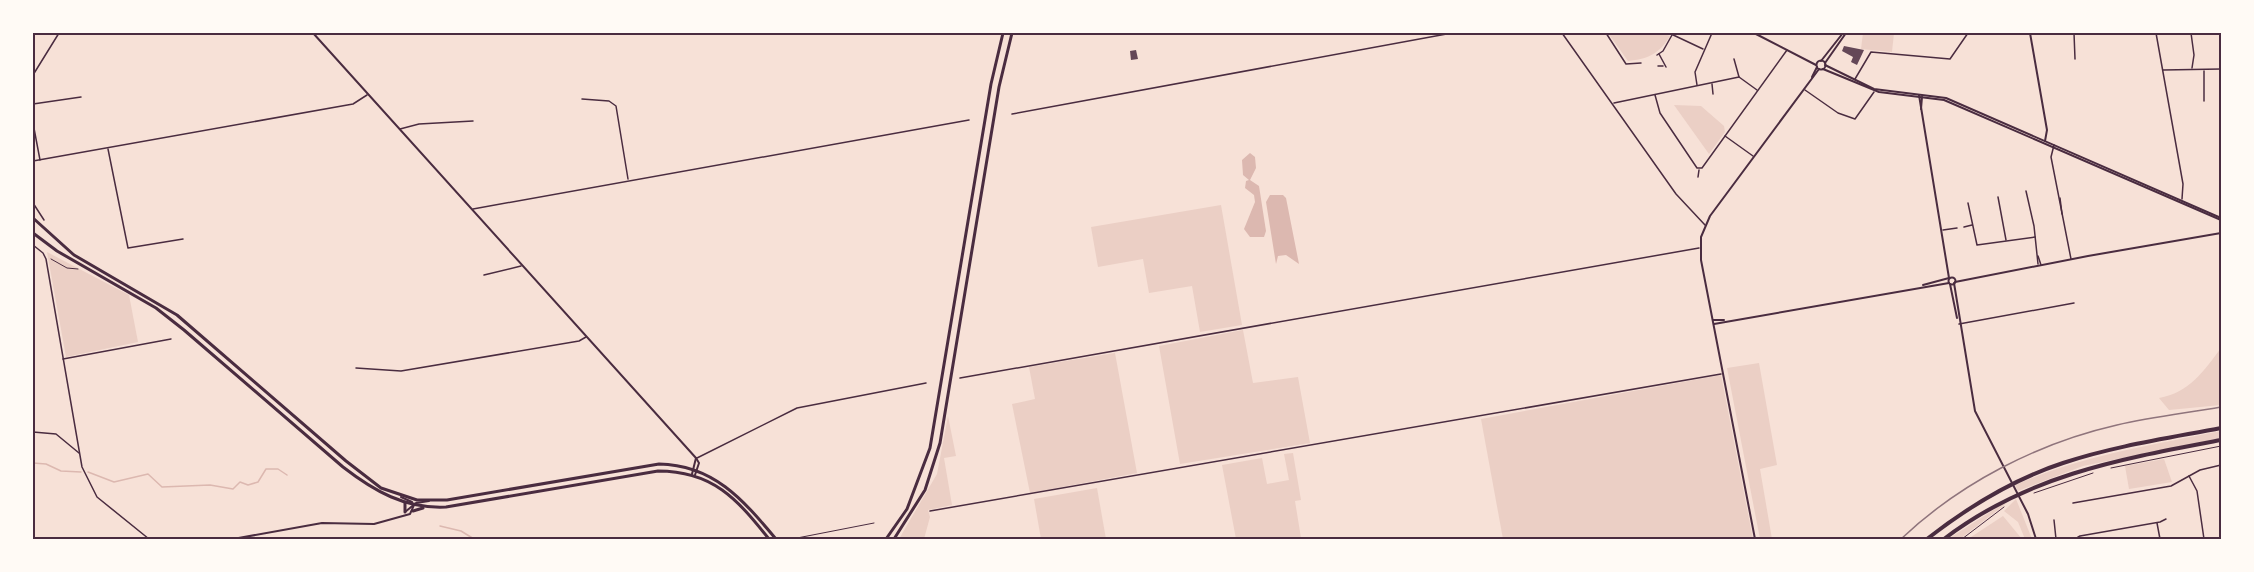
<svg xmlns="http://www.w3.org/2000/svg" width="2254" height="572" viewBox="0 0 2254 572" font-family="'Alegreya Sans',sans-serif">
	<style>
		.green { fill: #ebcfc5 }
		.water { fill: #dcb8b0 }
		.lines { fill: none; stroke-linecap: round; stroke-linejoin: round }
		.stream { stroke: #dcb8b0; stroke-width: 1.5 }
		.building { fill: #644757 }
		.path { stroke: #4a2c40; stroke-width: 1 }
		.service { stroke: #4a2c40; stroke-width: 1 }
		.minor { stroke: #4a2c40; stroke-width: 1.5 }
		.tertiary { stroke: #4a2c40; stroke-width: 2 }
		.secondary { stroke: #4a2c40; stroke-width: 2 }
		.primary { stroke: #4a2c40; stroke-width: 3 }
		.trunk { stroke: #4a2c40; stroke-width: 3 }
		.motorway { stroke: #4a2c40; stroke-width: 4 }
		.rail { stroke: #8f747c; stroke-width: 1.5 }
		.neatline { fill: none; stroke: #4a2c40; stroke-width: 2 }
	</style>
	<rect width="100%" height="100%" fill="#f7e1d7"/>
	<g class="green">
		<path d="M1608 33H1662L1670 36C1659 54 1648 59 1628 61Z"/>
		<polygon points="1863,33 1894,33 1892,52 1861,49"/>
		<polygon points="1674,105 1701,106 1724,126 1725,132 1709,154"/>
		<polygon points="1221,205 1242,325 1200,332 1192,286 1149,293 1143,259 1098,267 1091,227"/>
		<polygon points="47,252 129,295 138,342 66,357"/>
		<polygon points="1243,330 1253,383 1298,377 1310,443 1180,464 1159,346"/>
		<path d="M2221 348V405L2169 410 2159 398C2189 393 2204 371 2221 348Z"/>
		<polygon points="1115,353 1137,473 1030,493 1012,404 1035,399 1029,367"/>
		<polygon points="1759,363 1777,465 1760,469 1772,539 1760,539 1727,368"/>
		<polygon points="1721,375 1753,539 1503,539 1481,419"/>
		<polygon points="948,416 956,456 944,458 952,505 928,510 930,517 924,539 899,539 937,474"/>
		<path d="M2221 431V438L2083 466 2018 491 2015 485C2081 456 2151 445 2221 431Z"/>
		<polygon points="1293,453 1301,500 1295,501 1301,538 1236,539 1222,465 1262,458 1267,484 1289,480 1284,454"/>
		<polygon points="2164,459 2172,482 2129,489 2125,466"/>
		<polygon points="1097,488 1106,539 1041,539 1034,499"/>
		<polygon points="2016,499 2032,539 2025,539 2018,522 2004,511"/>
		<polygon points="2007,503 1960,539 1948,539 1998,507"/>
		<polygon points="2003,516 2022,539 1968,539"/>
	</g>
	<g class="water">
		<polygon points="1250,153 1255,157 1256,168 1250,180 1259,186 1266,231 1264,237 1250,237 1244,229 1255,202 1254,195 1245,188 1246,181 1249,180 1243,175 1242,160"/>
		<polygon points="1270,195 1283,195 1286,198 1299,264 1286,255 1278,256 1276,264 1266,202"/>
	</g>
	<g class="lines">
		<g class="stream">
			<polyline points="33,463 46,464 61,471 81,472"/>
			<polyline points="88,472 114,482 148,474 162,487 210,485 233,489 240,482 248,485 258,482 266,469 278,469 287,475"/>
			<polyline points="440,526 461,531 474,539"/>
		</g>
	</g>
	<g class="building">
		<polygon points="1844,46 1864,50 1857,65 1851,62 1853,57 1842,51"/>
		<polygon points="1136,50 1138,59 1131,60 1130,51"/>
	</g>
	<g class="lines">
		<g class="path">
			<polyline points="51,259 67,268 78,269"/>
			<polyline points="2111,468 2221,446"/>
			<polyline points="2034,493 2093,473"/>
			<polyline points="1962,539 2004,507"/>
		</g>
		<polyline class="service" points="792,539 874,523"/>
		<g class="minor">
			<polyline points="1562,33 1676,194 1705,225"/>
			<polyline points="1606,33 1626,64 1641,63"/>
			<polyline points="1669,33 1703,49"/>
			<polyline points="2074,33 2075,59"/>
			<polyline points="2156,33 2183,184 2182,199"/>
			<polyline points="2191,33 2194,55 2192,68"/>
			<polyline points="1659,54 1666,67"/>
			<polyline points="1657,55 1663,51 1672,35"/>
			<polyline points="1734,59 1739,77 1757,90"/>
			<polyline points="1658,66 1663,66"/>
			<polyline points="2163,70 2221,69"/>
			<polyline points="2204,71 2204,101"/>
			<polyline points="33,75 59,33"/>
			<polyline points="1855,79 1871,52 1950,59 1968,33"/>
			<polyline points="1712,84 1713,94"/>
			<polyline points="1697,85 1695,72 1712,33"/>
			<polyline points="1805,90 1838,113 1855,119 1874,92"/>
			<polyline points="1655,95 1660,113 1697,168 1702,168 1787,50"/>
			<polyline points="582,99 609,101 616,106 628,179"/>
			<polyline points="1614,103 1739,77"/>
			<polyline points="33,104 81,97"/>
			<polyline points="1012,114 1452,33"/>
			<polyline points="33,123 40,160"/>
			<polyline points="400,129 419,124 473,121"/>
			<polyline points="1725,136 1753,156"/>
			<polyline points="2054,145 2051,157 2071,259"/>
			<polyline points="108,149 128,248 183,239"/>
			<polyline points="33,161 353,104 367,95"/>
			<polyline points="1698,177 1699,170"/>
			<polyline points="2026,191 2034,226 2038,264"/>
			<polyline points="1998,197 2006,240"/>
			<polyline points="2060,198 2062,214"/>
			<polyline points="33,203 44,220"/>
			<polyline points="1968,203 1977,245 2035,237"/>
			<polyline points="473,209 969,120"/>
			<polyline points="1964,227 1972,225"/>
			<polyline points="1943,230 1957,228"/>
			<polyline points="33,245 43,253 46,259 82,467 97,497 149,539"/>
			<polyline points="2038,256 2041,265"/>
			<polyline points="484,275 521,266"/>
			<polyline points="1959,324 2074,303"/>
			<polyline points="63,359 171,339"/>
			<polyline points="356,368 401,371 579,341 586,337"/>
			<polyline points="960,378 1699,248"/>
			<polyline points="33,432 56,434 79,453"/>
			<polyline points="697,458 797,408 926,383"/>
			<polyline points="2189,476 2197,491 2204,539"/>
			<polyline points="2073,503 2171,486 2200,470 2221,465"/>
			<polyline points="930,511 1721,374"/>
			<polyline points="2054,520 2056,539"/>
			<polyline points="2157,523 2160,539"/>
			<polyline points="2075,539 2080,536 2160,522 2166,519"/>
		</g>
		<g class="tertiary">
			<polyline points="2030,33 2047,130 2045,141"/>
			<polyline points="1812,77 1817,67"/>
			<polyline points="401,497 412,502"/>
			<polyline points="405,512 416,503 429,501"/>
			<polyline points="233,539 322,523 374,524 410,514 414,505"/>
			<polyline points="1755,539 1701,260 1701,237 1710,216 1819,69"/>
		</g>
		<g class="secondary">
			<polyline points="313,33 696,458 699,463 695,475"/>
			<polyline points="1754,33 1816,65"/>
			<circle cx="1821" cy="65" r="4.5"/>
			<polyline points="1821,61 1843,33"/>
			<polyline points="1825,63 1846,33"/>
			<polyline points="1825,65 1874,89 1946,98 2221,218"/>
			<polyline points="1823,69 1879,92 1944,100 2221,220"/>
			<polyline points="1919,95 1949,278"/>
			<polyline points="1921,109 1922,97"/>
			<circle cx="1952" cy="281" r="3.5"/>
			<polyline points="1955,282 2088,256 2221,233"/>
			<polyline points="1954,283 1975,411 2028,514 2036,539"/>
			<polyline points="1950,284 1957,318"/>
			<polyline points="1923,285 1949,278"/>
			<polyline points="1713,320 1724,320"/>
			<polyline points="1714,324 1949,283"/>
			<polyline points="692,474 696,458"/>
		</g>
		<g class="primary">
			<path d="M33 218 74 255 177 315 346 461 381 488 417 500H447L659 464C714 465 743 500 776 539"/>
			<path d="M33 233 57 251 156 308 184 330 343 467C374 491 405 509 446 507L658 471C713 471 737 499 769 539"/>
			<polyline points="405,503 405,512"/>
			<polyline points="413,511 423,508"/>
		</g>
		<g class="trunk">
			<polyline points="886,539 907,509 930,448 991,84 1003,33"/>
			<polyline points="894,539 925,490 940,443 999,87 1012,33"/>
		</g>
		<g class="motorway">
			<path d="M1927 539C1968 507 2014 479 2063 463 2114 446 2169 438 2221 428"/>
			<path d="M1944 539C2028 475 2120 459 2221 440"/>
		</g>
		<path class="rail" d="M1901 539C1960 483 2038 443 2117 425 2151 417 2187 413 2221 407"/>
	</g>
	<rect width="2254" height="572" fill="none" stroke="#fffaf5" stroke-width="69"/>
	<rect x="34" y="34" width="2186" height="504" class="neatline"/>
</svg>
